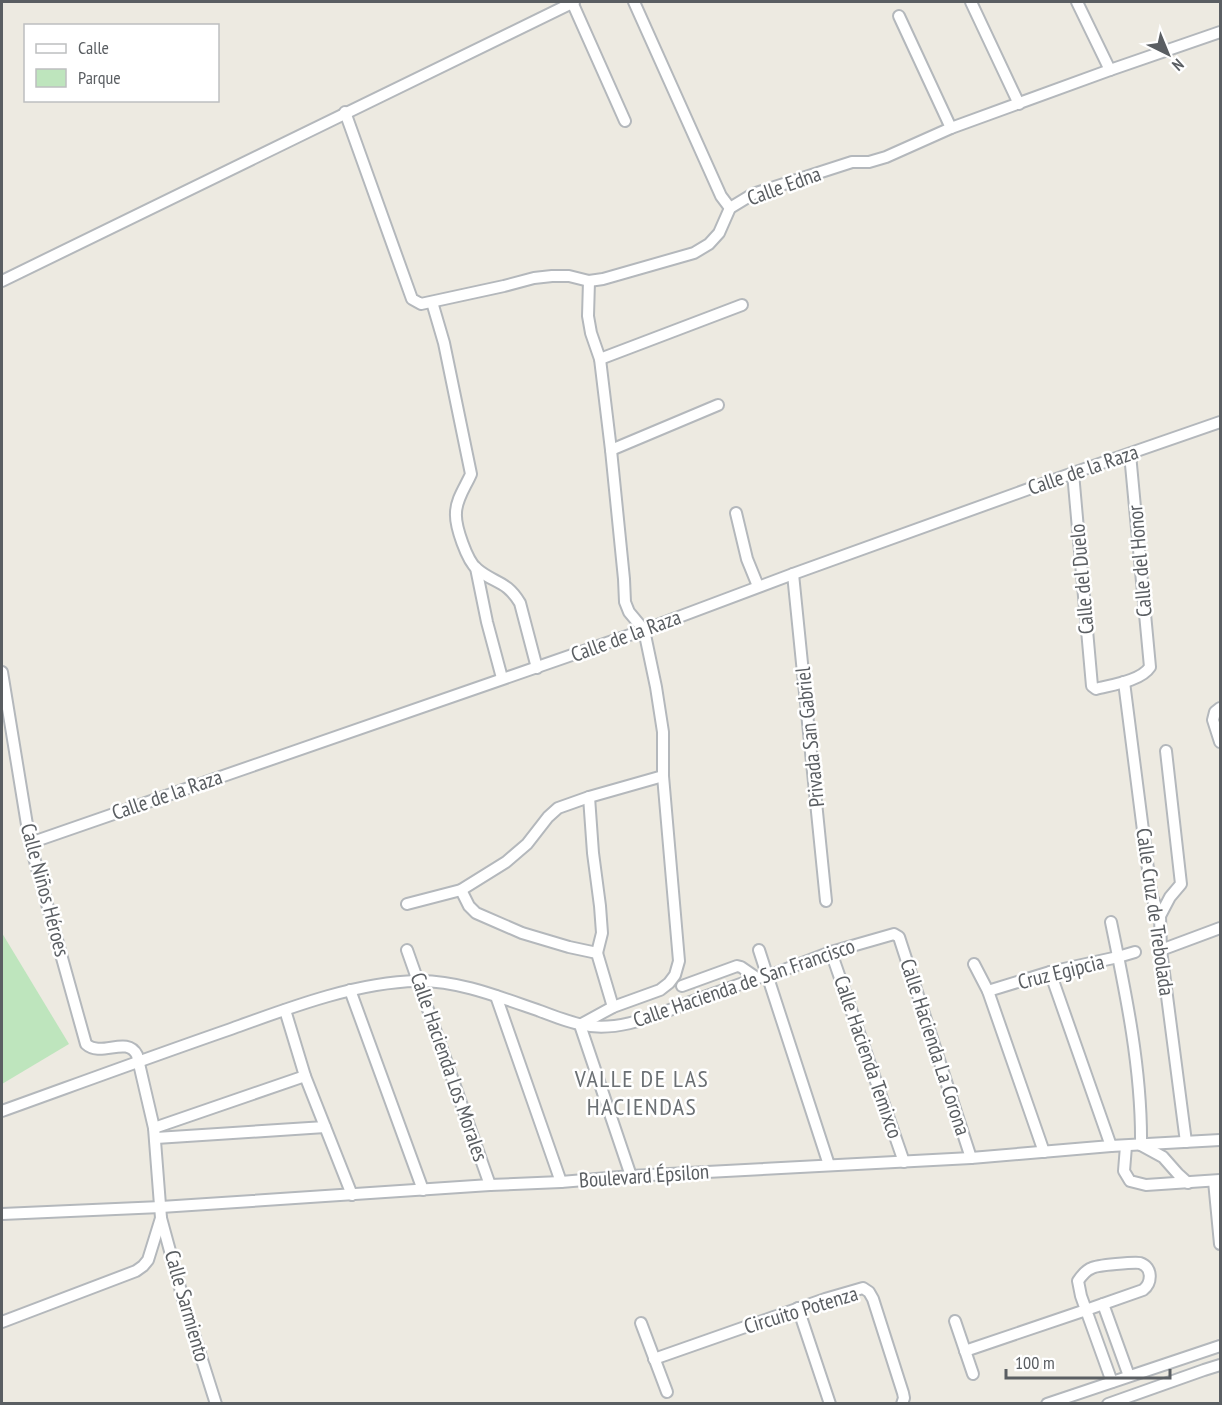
<svg xmlns="http://www.w3.org/2000/svg" width="1222" height="1405" viewBox="0 0 1222 1405" font-family="'PT Sans Narrow',sans-serif">
	<style>
		.green { fill: #bee5bd }
		.lines { fill: none; stroke-linecap: round; stroke-linejoin: round }
		.minor-casing { stroke: #b4b8bc; stroke-width: 14 }
		.minor { stroke: #fff; stroke-width: 10 }
		.labels { text-anchor: middle; stroke-width: 5; stroke-linejoin: round; paint-order: stroke }
		.street-label { font-size: 21px; fill: #5a5e62; stroke: #fff }
		.quarter-label { font-size: 24px; letter-spacing: 1.5px; fill: #6b7074; stroke: #fff }
	</style>
	<rect width="100%" height="100%" fill="#edeae1"/>
	<polygon class="green" points="2,933 69,1044 2,1084"/>
	<g class="lines">
		<g class="minor-casing">
			<g id="minor">
				<polyline points="572,2 625,121"/>
				<polyline points="634,2 721,196 730,208"/>
				<polyline points="971,2 1019,104"/>
				<polyline points="1077,2 1110,70"/>
				<polyline points="899,16 951,128"/>
				<polyline points="345,112 412,299 421,304 504,286 534,278 552,276 569,276 589,281 603,279 694,253 709,244 719,233 730,208 753,194 852,162 869,162 886,157 951,128 1110,70 1220,32"/>
				<polyline points="2,281 574,2"/>
				<polyline points="589,281 588,316 591,333 600,359 611,450 624,579 625,602 629,612 644,630 656,687 663,732 663,776 679,961 675,975 669,983 660,990 613,1007 580,1025 631,1176"/>
				<path d="M432 302 444 343 471 474C466 486 456 499 456 513 455 526 467 561 477 569 495 584 506 580 520 603L537 668"/>
				<polyline points="600,359 742,305"/>
				<polyline points="611,450 718,405"/>
				<path d="M1073 473 1092 686 1096 689C1111 685 1141 681 1150 667L1130 454"/>
				<polyline points="736,513 747,559 758,586"/>
				<polyline points="476,568 487,622 502,678"/>
				<polyline points="793,574 826,901"/>
				<path d="M2 672 30 843 86 1044C101 1058 127 1035 137 1055L154 1128 161 1218 185 1306 216 1404"/>
				<polyline points="1124,682 1150,885 1152,897 1160,916 1161,950 1186,1142"/>
				<polyline points="1220,708 1215,712 1213,720 1220,742"/>
				<polyline points="589,797 593,853 600,906 602,933 597,953"/>
				<polyline points="30,843 644,630 793,574 1073,473 1220,422"/>
				<polyline points="461,890 469,906 476,913 522,933 569,947 597,953 613,1007"/>
				<polyline points="407,904 461,890 506,862 527,844 548,817 558,808 589,797 663,776"/>
				<polyline points="1160,916 1170,897 1181,884 1166,751"/>
				<path d="M1111 922C1126 994 1142 1071 1141 1145"/>
				<polyline points="407,950 490,1185"/>
				<polyline points="759,950 829,1165"/>
				<polyline points="1161,950 1220,928"/>
				<polyline points="831,952 904,1162"/>
				<polyline points="974,964 988,991 1044,1152"/>
				<polyline points="1050,972 1111,1146"/>
				<polyline points="682,986 737,966 741,967 757,978"/>
				<polyline points="350,990 423,1190"/>
				<polyline points="988,991 1050,972 1118,957 1135,952"/>
				<polyline points="496,996 561,1182"/>
				<polyline points="285,1010 305,1076 352,1195"/>
				<path d="M2 1111C77 1084 153 1056 228 1030 286 1009 356 982 417 981 458 980 502 998 540 1011 553 1016 566 1021 579 1024 618 1034 658 1014 693 1001 714 993 736 986 757 978L768 976 831 952 894 934 899 937 971 1158"/>
				<polyline points="154,1128 305,1076"/>
				<polyline points="156,1138 325,1127"/>
				<polyline points="1141,1145 1163,1157 1178,1174 1188,1183"/>
				<polyline points="1126,1146 1124,1171 1130,1181 1146,1185 1220,1180"/>
				<polyline points="1214,1181 1220,1244"/>
				<polyline points="2,1214 161,1207 490,1185 561,1182 631,1176 971,1158 1111,1146 1220,1140"/>
				<polyline points="1103,1304 1129,1376"/>
				<polyline points="798,1308 830,1404"/>
				<polyline points="955,1321 973,1374"/>
				<polyline points="2,1322 136,1271 143,1266 148,1260 161,1218"/>
				<polyline points="641,1323 667,1392"/>
				<path d="M965 1351 1086 1310 1143 1290C1152 1283 1153 1267 1140 1263 1135 1262 1097 1265 1092 1268 1086 1270 1082 1275 1078 1281L1081 1296 1112 1382"/>
				<polyline points="654,1359 825,1299 863,1288 869,1292 873,1299 903,1393 904,1398 902,1404"/>
				<polyline points="1047,1404 1220,1346"/>
				<polyline points="1108,1404 1204,1370 1220,1365"/>
			</g>
		</g>
		<use href="#minor" class="minor"/>
	</g>
	<g class="labels">
		<g class="street-label">
			<text transform="translate(784 186) rotate(-20)" y="7">Calle Edna</text>
			<text transform="translate(1083 470) rotate(-19)" y="7">Calle de la Raza</text>
			<text transform="translate(1140 561) rotate(-95)" y="7">Calle del Honor</text>
			<text transform="translate(1082 579) rotate(-95)" y="7">Calle del Duelo</text>
			<text transform="translate(626 636) rotate(-20)" y="7">Calle de la Raza</text>
			<text transform="translate(810 737) rotate(-96)" y="7">Privada San Gabriel</text>
			<text transform="translate(167 795) rotate(-19)" y="7">Calle de la Raza</text>
			<text transform="translate(45 890) rotate(75)" y="7">Calle Niños Héroes</text>
			<text transform="translate(1155 912) rotate(82)" y="7">Calle Cruz de Trebolada</text>
			<text transform="translate(1061 972) rotate(-14)" y="7">Cruz Egipcia</text>
			<text transform="translate(744 983) rotate(-19)" y="7">Calle Hacienda de San Francisco</text>
			<text transform="translate(935 1047) rotate(72)" y="7">Calle Hacienda La Corona</text>
			<text transform="translate(868 1057) rotate(71)" y="7">Calle Hacienda Temixco</text>
			<text transform="translate(449 1067) rotate(71)" y="7">Calle Hacienda Los Morales</text>
			<text transform="translate(644 1176) rotate(-4)" y="7">Boulevard Épsilon</text>
			<text transform="translate(187 1306) rotate(74)" y="7">Calle Sarmiento</text>
			<text transform="translate(801 1310) rotate(-17)" y="7">Circuito Potenza</text>
		</g>
		<g class="quarter-label">
			<text x="642" y="1087">VALLE DE LAS<tspan x="642" dy="28">HACIENDAS</tspan></text>
		</g>
	</g>
	<rect width="1222" height="1405" fill="none" stroke="#5a5e62" stroke-width="6"/>
	<rect x="24" y="24" width="195" height="78" fill="#ffffff" stroke="#bdbfc0" stroke-width="1.5"/>
	<rect x="36" y="44" width="30" height="9" fill="#ffffff" stroke="#bdbfc0" stroke-width="1.5"/>
	<text x="78" y="54" font-size="18" fill="#5a5e62">Calle</text>
	<rect x="36" y="69" width="30" height="18" fill="#bee5bd" stroke="#bdbfc0" stroke-width="1.5"/>
	<text x="78" y="84" font-size="18" fill="#5a5e62">Parque</text>
	<g transform="translate(1168 54) rotate(137)" stroke="#ffffff" stroke-width="4.5" paint-order="stroke">
	<path d="M0-4.5L10 22L0 15L-10 22Z" fill="#5a5e62"/>
	<text y="-9" font-size="16" font-weight="bold" text-anchor="middle" fill="#5a5e62">N</text>
	</g>
	<path d="M1006 1369v9h164v-9" fill="none" stroke="#5a5e62" stroke-width="3"/>
	<text x="1015" y="1369" font-size="18" fill="#5a5e62" stroke="#ffffff" stroke-width="4.5" paint-order="stroke">100 m</text>
</svg>
